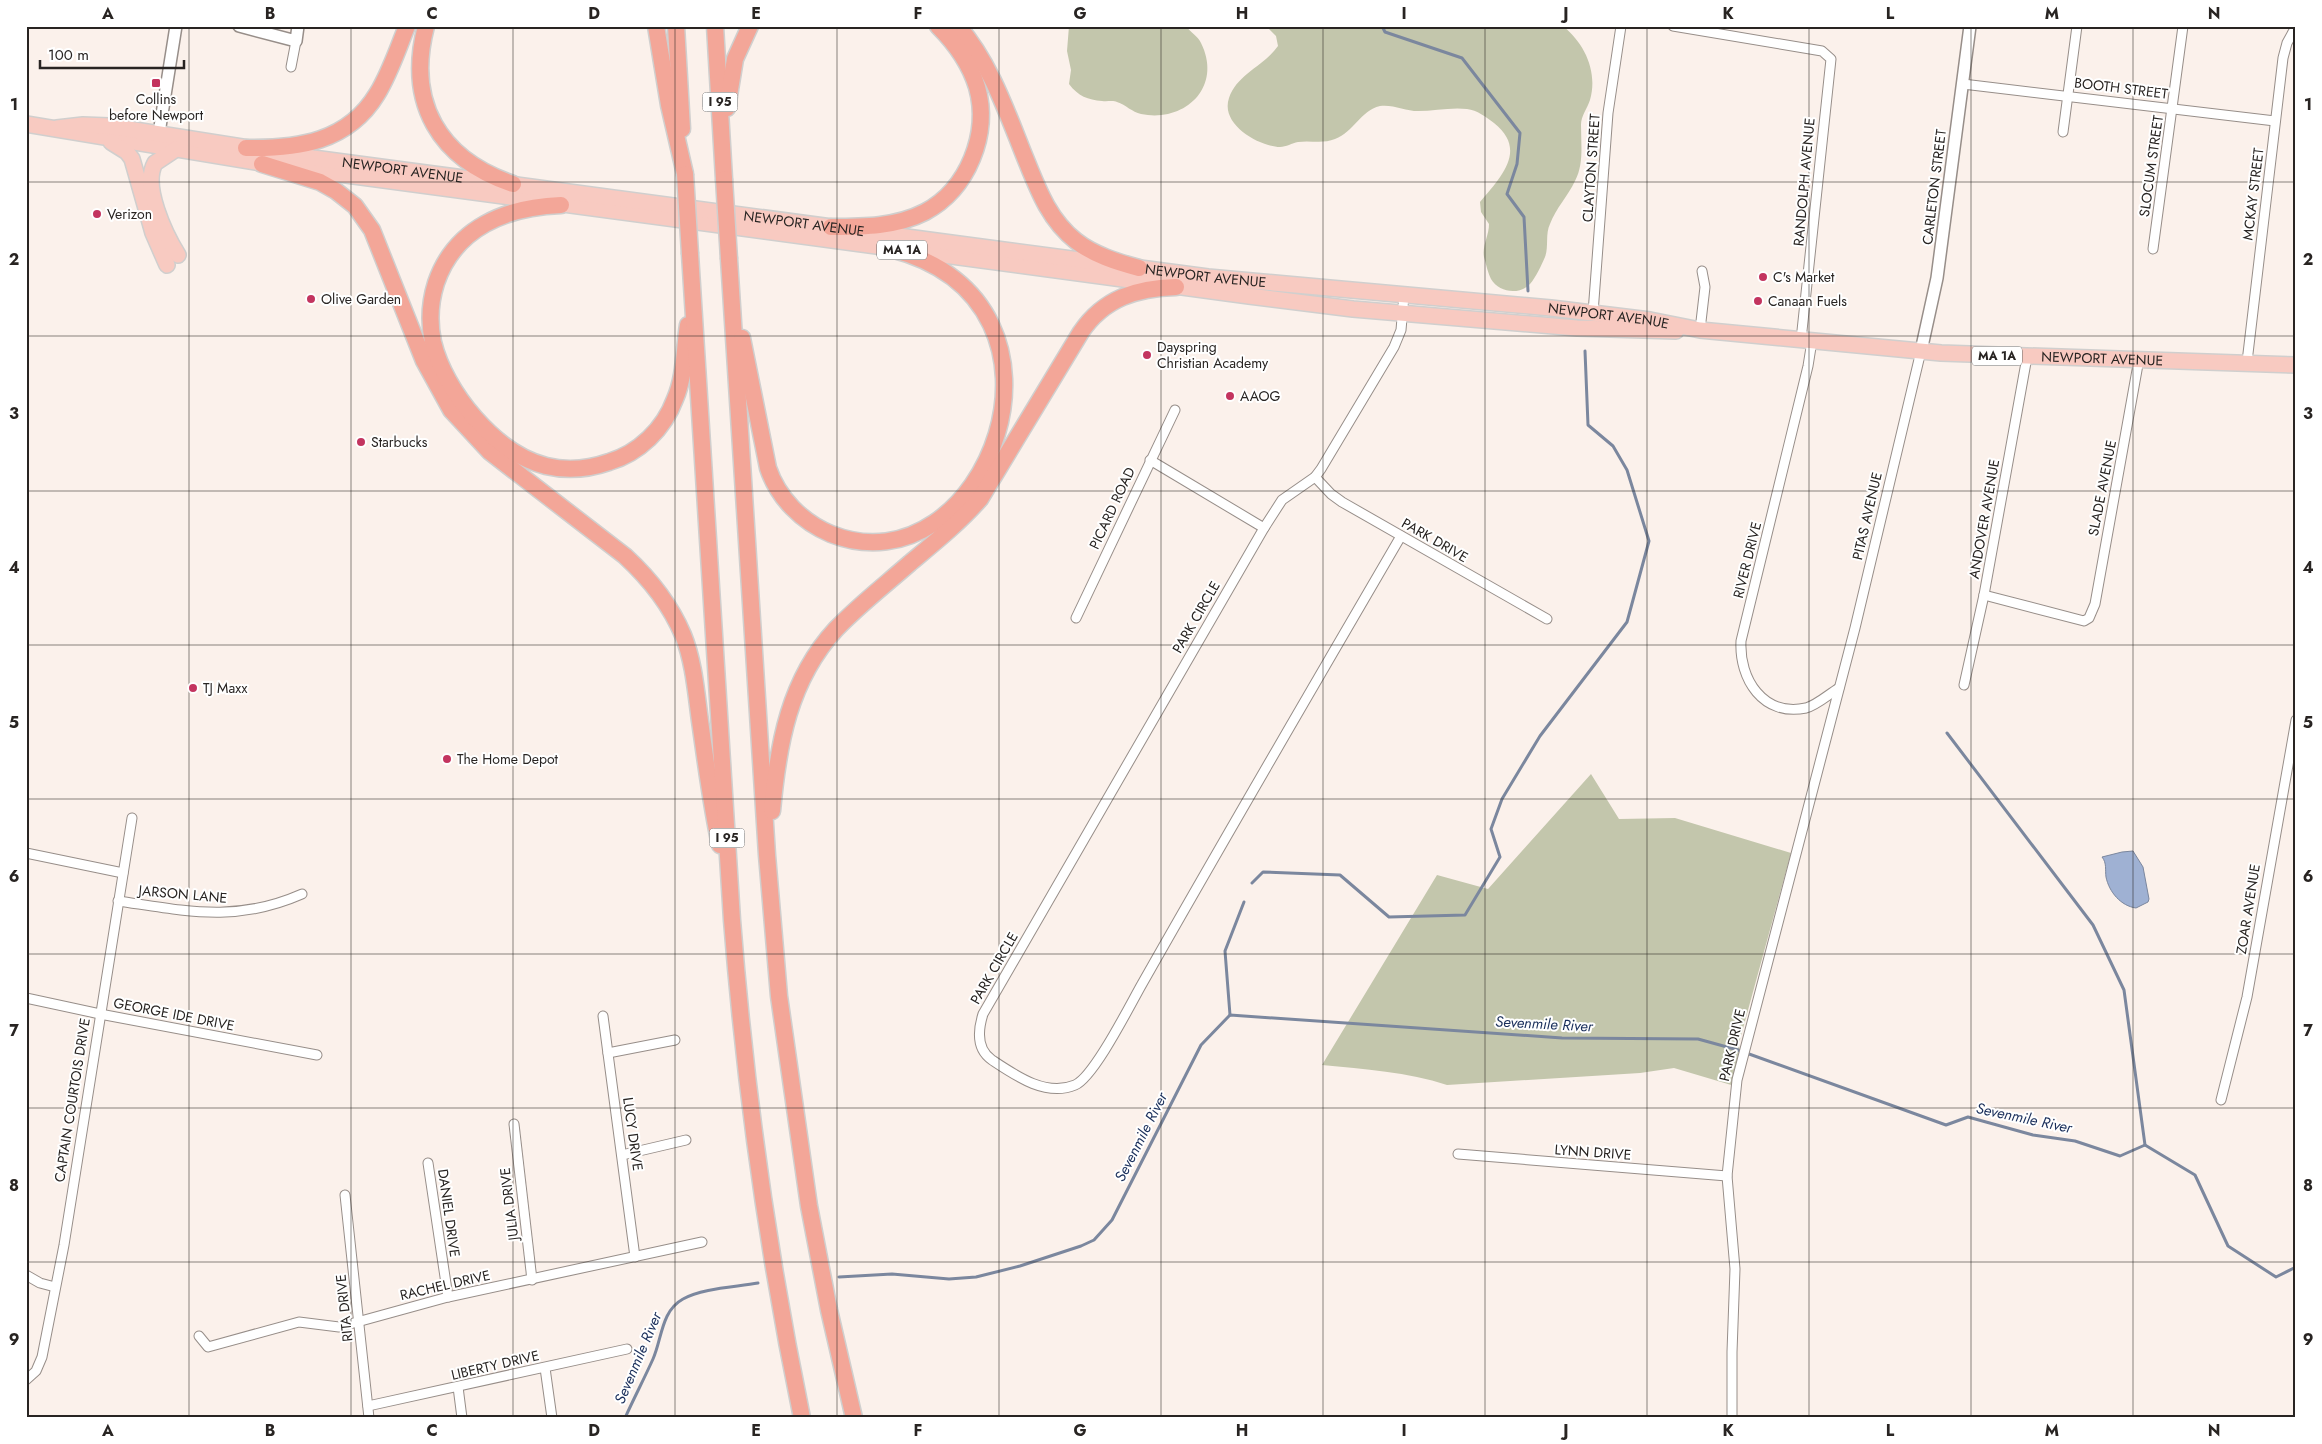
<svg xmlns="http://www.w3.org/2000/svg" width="2322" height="1444" viewBox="0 0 2322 1444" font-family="Jost,sans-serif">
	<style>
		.green { fill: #c3c6ac }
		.water { fill: #9fb1d3; stroke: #7b879e }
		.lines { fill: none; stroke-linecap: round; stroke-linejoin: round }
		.stream { stroke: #7b879e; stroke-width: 3 }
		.minor-casing { stroke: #978e89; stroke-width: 11 }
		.tertiary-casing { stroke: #978e89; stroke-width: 14 }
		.primary-casing { stroke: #d0cfce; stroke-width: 18 }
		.motorway-casing { stroke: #d0cfce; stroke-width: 19 }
		.minor { stroke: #fff; stroke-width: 9 }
		.tertiary { stroke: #fff; stroke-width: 11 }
		.primary { stroke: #f8cac1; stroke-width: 15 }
		.motorway { stroke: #f3a698; stroke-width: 16 }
		.motorway-bridge-casing { stroke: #d0cfce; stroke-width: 19; stroke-linecap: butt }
		.motorway-bridge { stroke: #f3a698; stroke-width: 16 }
		.grid { fill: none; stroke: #282422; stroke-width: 1; stroke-opacity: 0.55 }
		.poi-dot { fill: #c3345f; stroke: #fff; stroke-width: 2 }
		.labels { text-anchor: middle; stroke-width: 4; stroke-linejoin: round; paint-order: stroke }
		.shield { fill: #fff; stroke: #686664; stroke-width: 1 }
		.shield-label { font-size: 12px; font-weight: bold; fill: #282422 }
		.street-label { font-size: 14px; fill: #282422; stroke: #fff }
		.poi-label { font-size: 14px; fill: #282422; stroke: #fff; text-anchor: start }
		.water-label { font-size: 15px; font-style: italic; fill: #1a2f5b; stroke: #fff }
		.neatline { fill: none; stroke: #282422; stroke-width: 2 }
		.grid-label { font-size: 16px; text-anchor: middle; font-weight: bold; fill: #282422 }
	</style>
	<rect width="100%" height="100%" fill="#fbf1eb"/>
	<g class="green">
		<path d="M1069 26H1186C1190 32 1198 36 1201 43 1223 87 1185 123 1141 114 1132 112 1126 105 1117 102 1113 100 1107 102 1102 101 1088 100 1078 96 1069 84L1071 70 1067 51Z"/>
		<path d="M1266 26H1563C1585 44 1598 72 1590 100 1587 109 1581 116 1581 125 1581 144 1584 164 1575 181 1568 196 1556 208 1550 224 1545 234 1549 247 1545 257 1541 266 1536 277 1530 284 1520 295 1499 293 1491 279 1488 273 1486 264 1484 257 1482 245 1489 236 1489 224L1481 212 1480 202C1501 177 1528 150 1494 123 1486 117 1477 110 1467 109 1451 107 1434 111 1418 111 1406 111 1392 104 1380 106 1360 111 1354 132 1335 139 1323 144 1310 140 1298 142 1292 143 1286 147 1280 147 1258 146 1220 124 1229 98 1237 74 1264 66 1278 46L1276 36Z"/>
		<path d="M1591 774 1619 819 1675 818 1791 853 1739 1043 1741 1075 1738 1087 1674 1068 1640 1073 1447 1085C1408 1072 1364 1069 1322 1065L1437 875 1488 889Z"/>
	</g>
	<path class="water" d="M2133 851 2143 867 2149 899 2148 902 2136 908C2121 906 2109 892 2106 877 2105 870 2107 863 2102 857L2122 852Z"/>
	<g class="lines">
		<g class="stream">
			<polyline points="1382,26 1385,32 1462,58 1520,133 1517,164 1507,194 1524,217 1528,291"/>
			<polyline points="1947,733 2093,925 2124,990 2145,1145"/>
			<polyline points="1252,883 1263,872 1340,875 1389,917 1465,915 1500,857 1491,829 1502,799 1540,736 1627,622 1649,541 1627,470 1613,446 1588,425 1585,351"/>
			<polyline points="1230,1015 1225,951 1244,902"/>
			<polyline points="839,1277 892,1274 949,1279 976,1277 1020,1266 1081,1246 1094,1240 1112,1220 1201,1045 1230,1015 1562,1038 1698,1039 1738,1050 1946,1125 1968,1117 2033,1135 2075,1141 2120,1156 2145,1145 2195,1175 2228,1246 2276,1277 2296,1267"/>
			<path d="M625 1418C634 1398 644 1379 653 1359 662 1339 661 1311 683 1299 702 1288 737 1287 758 1283"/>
		</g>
		<g class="minor-casing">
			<g id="minor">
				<polyline points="1673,26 1822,51 1831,59 1801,340"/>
				<polyline points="291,67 296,41"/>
				<polyline points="1963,84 2275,121"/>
				<polyline points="2063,132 2077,26"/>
				<polyline points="2153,249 2183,26"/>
				<polyline points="1593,313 1608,113 1621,26"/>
				<polyline points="1700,330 1705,287 1702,271"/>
				<path d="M1812 341 1808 366 1741 641C1739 679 1763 717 1806 708 1817 705 1829 694 1839 688"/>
				<polyline points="2247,362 2283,58 2287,43 2293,32"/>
				<polyline points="1150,460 1264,528"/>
				<polyline points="1315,477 1331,494 1342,502 1547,619"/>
				<path d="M1401 536C1314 685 1227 834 1142 984 1130 1005 1094 1077 1075 1085 1046 1097 1016 1076 992 1060 976 1049 978 1030 983 1014L1264 528 1282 500 1315 477 1321 469 1394 347 1401 330 1404 295"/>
				<polyline points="1984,595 2084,621 2089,618 2095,604 2139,359"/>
				<polyline points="1076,618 1175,410"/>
				<polyline points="1964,685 1984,595 2027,357"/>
				<polyline points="26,853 123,873"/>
				<path d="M118 901C187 911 236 923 302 894"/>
				<polyline points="26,998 100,1014 317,1055"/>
				<polyline points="603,1016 635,1257"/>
				<polyline points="608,1053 675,1040"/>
				<polyline points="2221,1100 2247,997 2296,720"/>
				<polyline points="514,1124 532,1280"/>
				<polyline points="1458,1154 1727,1176"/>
				<polyline points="622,1155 686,1140"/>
				<polyline points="428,1163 448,1297"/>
				<polyline points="345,1195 369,1418"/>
				<polyline points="26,1275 40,1283 55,1287"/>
				<polyline points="199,1336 208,1347 299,1322 339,1327 448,1297 702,1242"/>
				<polyline points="545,1368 552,1418"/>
				<polyline points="26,1380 36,1371 42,1357 64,1245 132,818"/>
				<polyline points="458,1387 462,1418"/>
				<polyline points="368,1406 627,1349"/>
				<polyline points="1732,1418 1732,1352 1735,1269 1727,1176 1737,1080 1855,628 1921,351"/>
			</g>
		</g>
		<g class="tertiary-casing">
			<g id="tertiary">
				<polyline points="239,26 296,41 298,26"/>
				<polyline points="159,133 176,26"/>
				<polyline points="1921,351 1937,278 1970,26"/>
			</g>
		</g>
		<g class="primary-casing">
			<g id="primary">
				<polyline points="26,124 279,166 1249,296 1353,309 1577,328 1676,331"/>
				<path id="s1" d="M57 128 83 125 109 126 313 158 1208 277 1551 308 1650 320 1700 330 1941 353 2296 365"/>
				<polyline points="111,142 127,152 132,159 153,233 167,265"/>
				<path d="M176 149 155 163C142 186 165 234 178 255"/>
			</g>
		</g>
		<g class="motorway-casing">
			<g id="motorway">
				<path d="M426 26C406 103 439 159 513 184"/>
				<polyline points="656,26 669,105 685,174"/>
				<polyline points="676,26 682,129"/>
				<polyline points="715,26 724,179"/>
				<path d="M958 26C990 63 1006 110 1024 155 1037 187 1048 219 1076 241 1094 255 1117 262 1139 268"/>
				<polyline points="727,108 735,59 750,26"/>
				<path d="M246 148C298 149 348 142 377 94 390 73 398 48 407 26"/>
				<path d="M262 164 320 182 336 191 355 206 372 230 424 361 451 410 490 452 625 556C650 579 670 604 683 635 694 662 696 692 700 721 706 762 711 804 720 845"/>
				<path d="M561 205C507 207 455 227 436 283 430 302 429 323 433 342 445 392 495 453 546 466 567 471 589 469 609 462 639 453 664 429 675 399 685 376 684 350 688 325"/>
				<path d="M831 227C863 227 896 227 925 212 968 189 990 134 977 87 970 64 955 43 938 26"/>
				<path d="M690 254 732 920C745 1087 768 1254 802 1418"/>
				<polyline points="729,259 767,855 779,996 809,1206 829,1310 854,1418"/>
				<path d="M742 338 768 468C778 498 802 522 831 534 985 595 1099 302 891 249"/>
				<path d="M772 811C778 744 789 680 836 629 859 605 885 585 910 563 934 543 959 523 980 499L1081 332C1104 298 1137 288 1176 287"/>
			</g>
		</g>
		<use href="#minor" class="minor"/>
		<use href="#tertiary" class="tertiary"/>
		<use href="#primary" class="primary"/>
		<use href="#motorway" class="motorway"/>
		<g class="motorway-bridge-casing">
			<g id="motorway-bridge">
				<polyline points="685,174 690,254"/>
				<polyline points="724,179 729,259"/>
			</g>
		</g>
		<use href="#motorway-bridge" class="motorway-bridge"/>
	</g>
	<path class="grid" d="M189 26V1418M351 26V1418M513 26V1418M675 26V1418M837 26V1418M999 26V1418M1161 26V1418M1323 26V1418M1485 26V1418M1647 26V1418M1809 26V1418M1971 26V1418M2133 26V1418M26 182H2296M26 336H2296M26 491H2296M26 645H2296M26 799H2296M26 954H2296M26 1108H2296M26 1262H2296"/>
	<g class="poi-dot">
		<rect x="151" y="78" width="10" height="10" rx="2.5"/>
		<circle cx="97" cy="214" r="5"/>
		<circle cx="1763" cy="277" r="5"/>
		<circle cx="311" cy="299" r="5"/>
		<circle cx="1758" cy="301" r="5"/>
		<circle cx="1147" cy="355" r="5"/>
		<circle cx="1230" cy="396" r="5"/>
		<circle cx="361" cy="442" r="5"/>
		<circle cx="193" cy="688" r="5"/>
		<circle cx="447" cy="759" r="5"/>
	</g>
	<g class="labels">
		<g class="shield">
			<rect x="702.5" y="92.5" width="35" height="19" rx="4"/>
			<rect x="877" y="240.5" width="50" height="19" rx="4"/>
			<rect x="1972" y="346.5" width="50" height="19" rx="4"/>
			<rect x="709.5" y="828.5" width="35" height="19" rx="4"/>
		</g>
		<g class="shield-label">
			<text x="720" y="106">I 95</text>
			<text x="902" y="254">MA 1A</text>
			<text x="1997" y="360">MA 1A</text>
			<text x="727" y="842">I 95</text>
		</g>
		<g class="street-label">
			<text transform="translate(2121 88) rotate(7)" y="5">BOOTH STREET</text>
			<text transform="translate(2151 166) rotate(-82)" y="5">SLOCUM STREET</text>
			<text transform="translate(1591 168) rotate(-86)" y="5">CLAYTON STREET</text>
			<text dy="5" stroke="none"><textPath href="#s1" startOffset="349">NEWPORT AVENUE</textPath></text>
			<text transform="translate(1804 182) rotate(-85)" y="5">RANDOLPH AVENUE</text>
			<text transform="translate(1934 187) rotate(-83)" y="5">CARLETON STREET</text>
			<text transform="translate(2253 194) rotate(-83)" y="5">MCKAY STREET</text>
			<text dy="5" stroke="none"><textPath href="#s1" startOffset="754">NEWPORT AVENUE</textPath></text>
			<text dy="5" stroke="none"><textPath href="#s1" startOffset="1159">NEWPORT AVENUE</textPath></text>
			<text dy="5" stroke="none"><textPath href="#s1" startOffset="1564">NEWPORT AVENUE</textPath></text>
			<text dy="5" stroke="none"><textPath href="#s1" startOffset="2060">NEWPORT AVENUE</textPath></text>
			<text transform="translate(2102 488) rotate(-79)" y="5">SLADE AVENUE</text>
			<text transform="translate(1112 508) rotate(-65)" y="5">PICARD ROAD</text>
			<text transform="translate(1867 516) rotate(-77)" y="5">PITAS AVENUE</text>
			<text transform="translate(1984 519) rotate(-80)" y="5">ANDOVER AVENUE</text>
			<text transform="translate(1435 540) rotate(30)" y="5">PARK DRIVE</text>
			<text transform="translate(1747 560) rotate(-76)" y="5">RIVER DRIVE</text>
			<text transform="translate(1196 617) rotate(-60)" y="5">PARK CIRCLE</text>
			<text transform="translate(183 894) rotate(5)" y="5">JARSON LANE</text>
			<text transform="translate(2248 909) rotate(-81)" y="5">ZOAR AVENUE</text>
			<text transform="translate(994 968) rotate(-60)" y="5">PARK CIRCLE</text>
			<text transform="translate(174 1014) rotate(11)" y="5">GEORGE IDE DRIVE</text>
			<text transform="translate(1732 1045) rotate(-77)" y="5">PARK DRIVE</text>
			<text transform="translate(72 1100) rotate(-81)" y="5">CAPTAIN COURTOIS DRIVE</text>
			<text transform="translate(633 1134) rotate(82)" y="5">LUCY DRIVE</text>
			<text transform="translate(1593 1152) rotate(4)" y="5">LYNN DRIVE</text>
			<text transform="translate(509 1204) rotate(-97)" y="5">JULIA DRIVE</text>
			<text transform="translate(449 1213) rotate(82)" y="5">DANIEL DRIVE</text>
			<text transform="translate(445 1285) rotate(-13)" y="5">RACHEL DRIVE</text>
			<text transform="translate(344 1308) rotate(-96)" y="5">RITA DRIVE</text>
			<text transform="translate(495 1365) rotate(-13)" y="5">LIBERTY DRIVE</text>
		</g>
		<g class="poi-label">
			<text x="156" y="104" text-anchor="middle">Collins<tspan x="156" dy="16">before Newport</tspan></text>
			<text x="107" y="219">Verizon</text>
			<text x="1773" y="282">C's Market</text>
			<text x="321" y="304">Olive Garden</text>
			<text x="1768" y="306">Canaan Fuels</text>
			<text x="1157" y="352">Dayspring<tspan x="1157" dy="16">Christian Academy</tspan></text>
			<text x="1240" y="401">AAOG</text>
			<text x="371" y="447">Starbucks</text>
			<text x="203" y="693">TJ Maxx</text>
			<text x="457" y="764">The Home Depot</text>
		</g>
		<g class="water-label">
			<text transform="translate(1544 1024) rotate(3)" y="5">Sevenmile River</text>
			<text transform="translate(2024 1118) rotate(12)" y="5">Sevenmile River</text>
			<text transform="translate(1141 1137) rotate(-63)" y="5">Sevenmile River</text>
			<text transform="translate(638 1358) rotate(-67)" y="5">Sevenmile River</text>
		</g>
	</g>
	<rect width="2322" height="1444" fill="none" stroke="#ffffff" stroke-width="55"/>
	<path d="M40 60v8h144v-8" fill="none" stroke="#282422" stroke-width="2.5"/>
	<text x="48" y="60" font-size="15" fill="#282422" stroke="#ffffff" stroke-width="4" paint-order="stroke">100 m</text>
	<rect x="28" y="28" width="2266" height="1388" class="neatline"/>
	<g class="grid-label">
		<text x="108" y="19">A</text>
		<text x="270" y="19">B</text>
		<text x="432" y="19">C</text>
		<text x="594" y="19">D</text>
		<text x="756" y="19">E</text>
		<text x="918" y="19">F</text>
		<text x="1080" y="19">G</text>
		<text x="1242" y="19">H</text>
		<text x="1404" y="19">I</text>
		<text x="1566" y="19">J</text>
		<text x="1728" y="19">K</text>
		<text x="1890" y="19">L</text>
		<text x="2052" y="19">M</text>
		<text x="2214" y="19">N</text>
		<text x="14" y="110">1</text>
		<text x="2308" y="110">1</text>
		<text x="14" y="265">2</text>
		<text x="2308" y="265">2</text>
		<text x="14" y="419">3</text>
		<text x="2308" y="419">3</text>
		<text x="14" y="573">4</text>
		<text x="2308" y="573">4</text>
		<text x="14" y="728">5</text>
		<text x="2308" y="728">5</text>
		<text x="14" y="882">6</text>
		<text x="2308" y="882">6</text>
		<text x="14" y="1036">7</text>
		<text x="2308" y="1036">7</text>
		<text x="14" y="1191">8</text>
		<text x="2308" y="1191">8</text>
		<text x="14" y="1345">9</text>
		<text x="2308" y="1345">9</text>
		<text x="108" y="1436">A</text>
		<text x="270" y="1436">B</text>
		<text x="432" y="1436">C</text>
		<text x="594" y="1436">D</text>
		<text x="756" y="1436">E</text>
		<text x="918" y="1436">F</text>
		<text x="1080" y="1436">G</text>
		<text x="1242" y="1436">H</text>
		<text x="1404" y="1436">I</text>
		<text x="1566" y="1436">J</text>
		<text x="1728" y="1436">K</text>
		<text x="1890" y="1436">L</text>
		<text x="2052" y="1436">M</text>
		<text x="2214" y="1436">N</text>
	</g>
</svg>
